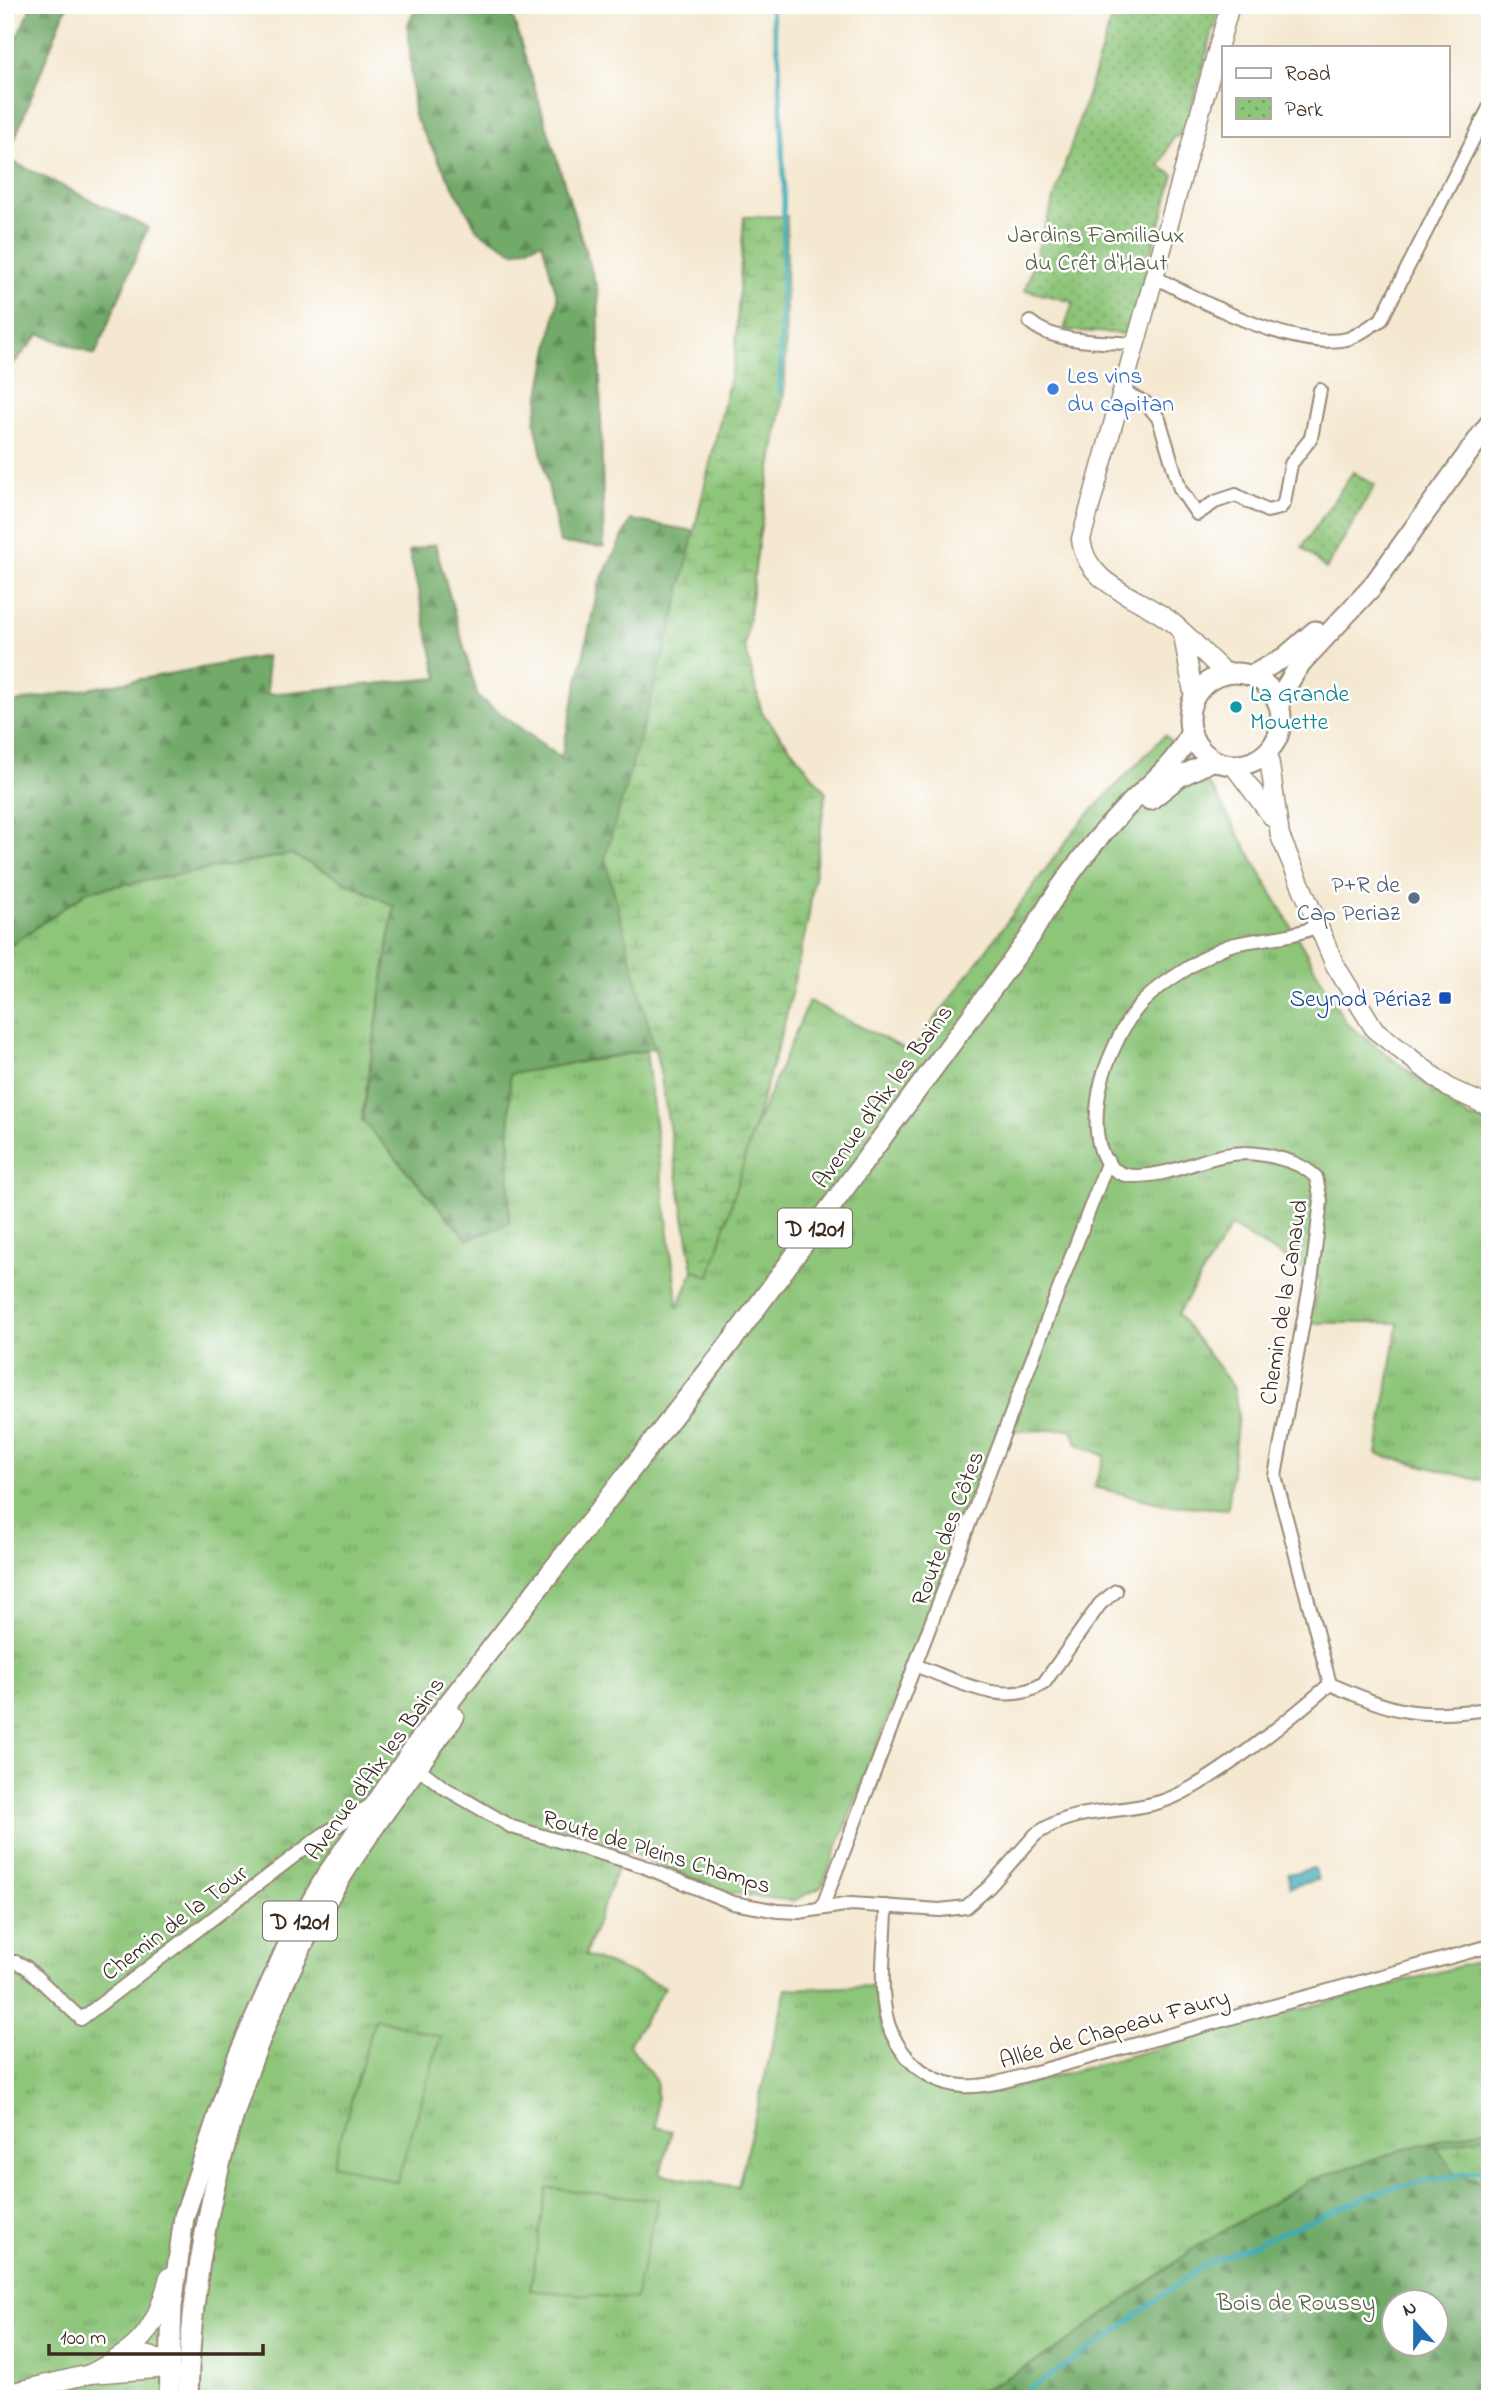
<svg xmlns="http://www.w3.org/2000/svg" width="1495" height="2404" viewBox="0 0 1495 2404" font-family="'Indie Flower',sans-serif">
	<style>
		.grass { fill: url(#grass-tufts); stroke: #64784c; stroke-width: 2 }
		.forest { fill: url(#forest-firs); stroke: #566a44; stroke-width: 2; fill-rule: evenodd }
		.wetland { fill: url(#wetland-marsh); stroke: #64784c; stroke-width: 2 }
		.park { fill: url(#park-dots); stroke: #64784c; stroke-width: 2 }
		.pitch { fill: #8dc579; stroke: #64784c; stroke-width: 2 }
		.water { fill: #3aabb5; stroke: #3a6a6a; stroke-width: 2 }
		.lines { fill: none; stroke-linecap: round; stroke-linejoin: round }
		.stream { stroke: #3aabb5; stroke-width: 4.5 }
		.street-casing { stroke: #988977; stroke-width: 16 }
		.secondary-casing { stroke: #988977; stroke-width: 21 }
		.primary-casing { stroke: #988977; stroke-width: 23 }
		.street { stroke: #fff; stroke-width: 12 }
		.secondary { stroke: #fff; stroke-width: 18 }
		.primary { stroke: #fff; stroke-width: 19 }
		.shop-dot { fill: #3f7fe0; stroke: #fff; stroke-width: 2.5 }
		.culture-dot { fill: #0f9aa8; stroke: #fff; stroke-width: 2.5 }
		.service-dot { fill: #5c6f8a; stroke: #fff; stroke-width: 2.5 }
		.transit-dot { fill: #1a4fb4; stroke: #fff; stroke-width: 2.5 }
		.labels { text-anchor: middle; stroke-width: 5; stroke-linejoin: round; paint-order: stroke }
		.shield { fill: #fff; stroke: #766a62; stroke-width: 2 }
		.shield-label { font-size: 23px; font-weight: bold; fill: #3b2a1e }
		.park-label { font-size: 24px; fill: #58603e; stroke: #fff }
		.shop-label { font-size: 24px; fill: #366cbe; stroke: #fff; text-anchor: start }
		.culture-label { font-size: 24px; fill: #0d838f; stroke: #fff; text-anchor: start }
		.service-label { font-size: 24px; fill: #4e5e75; stroke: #fff; text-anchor: end }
		.transit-label { font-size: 24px; fill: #164399; stroke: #fff; text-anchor: end }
		.street-label { font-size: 24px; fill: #3b2a1e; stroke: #fff }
	</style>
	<defs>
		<pattern id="grass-tufts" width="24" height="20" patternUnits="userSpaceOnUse" patternTransform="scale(1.75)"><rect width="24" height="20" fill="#8dc579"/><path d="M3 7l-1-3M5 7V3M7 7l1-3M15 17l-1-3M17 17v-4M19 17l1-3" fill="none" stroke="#74a063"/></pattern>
		<pattern id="forest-firs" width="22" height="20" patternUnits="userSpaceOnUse" patternTransform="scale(1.75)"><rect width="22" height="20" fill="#72aa69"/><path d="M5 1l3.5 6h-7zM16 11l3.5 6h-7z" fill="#5f8b56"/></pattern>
		<pattern id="wetland-marsh" width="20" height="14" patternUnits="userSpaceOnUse" patternTransform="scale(1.75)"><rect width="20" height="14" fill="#8dc579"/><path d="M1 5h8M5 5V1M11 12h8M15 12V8" fill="none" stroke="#74a063"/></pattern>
		<pattern id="park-dots" width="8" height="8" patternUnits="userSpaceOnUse" patternTransform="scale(1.75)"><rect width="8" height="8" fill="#8dc579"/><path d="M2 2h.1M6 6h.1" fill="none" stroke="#74a063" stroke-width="1.8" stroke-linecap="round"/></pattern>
	</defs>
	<rect width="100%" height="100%" fill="#fff"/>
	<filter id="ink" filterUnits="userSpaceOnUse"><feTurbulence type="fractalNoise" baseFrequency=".0143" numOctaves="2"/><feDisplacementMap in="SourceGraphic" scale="14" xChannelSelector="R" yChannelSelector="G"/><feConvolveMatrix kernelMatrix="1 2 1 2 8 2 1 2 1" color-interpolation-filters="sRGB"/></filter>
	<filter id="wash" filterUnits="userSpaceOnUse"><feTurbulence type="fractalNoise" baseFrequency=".00686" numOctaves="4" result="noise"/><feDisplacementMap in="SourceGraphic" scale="28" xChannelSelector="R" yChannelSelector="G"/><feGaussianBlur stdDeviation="1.57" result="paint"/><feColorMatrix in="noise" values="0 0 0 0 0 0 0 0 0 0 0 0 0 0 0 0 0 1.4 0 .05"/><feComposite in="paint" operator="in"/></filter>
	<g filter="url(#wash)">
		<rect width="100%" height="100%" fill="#f4e8d0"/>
		<path class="grass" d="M1165 735 1214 791 1346 1023 1470 1118 1490 1122V1483L1377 1454 1398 1323H1309L1320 1279 1231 1226 1178 1314 1234 1388 1238 1414 1228 1509 1168 1505 1094 1487 1105 1456 1077 1444 1072 1429 999 1432 822 1887 793 1901 723 1892 624 1850 585 1955 665 1987 629 2044 657 2083 656 2127 672 2131 660 2174 738 2187 786 1989 874 1986C886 2064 902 2085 981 2096L1490 1958V2127L1404 2149 1196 2247 1055 2351 967 2399H5V949L88 891 292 854 394 906 362 1120 509 1223 510 1074 646 1051 678 1307 809 1001 911 1052 1080 823Z"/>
		<g class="forest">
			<polygon points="32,5 67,5 7,159 148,228 95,355 40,334 5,373 5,63"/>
			<polygon points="417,5 509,5 598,292 604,547 560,543 535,422 558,299 542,242 514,252 478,231 414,116 408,24"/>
			<polygon points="631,520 695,531 672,626 708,1039 510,1074 509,1223 468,1240 362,1120 394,906 291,854 88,891 5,949 5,704 266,656 268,694 438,678 409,551 435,544 478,697 561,758 599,584"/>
			<path d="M1490 2127V2399H967L1055 2351 1196 2247 1311 2180 1404 2149ZM1394 2302H1436V2344H1394Z"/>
		</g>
		<g class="wetland">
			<polygon points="787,216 785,386 759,538 745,646 762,713 826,792 808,920 784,1025 710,1277 693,1270 659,1066 605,858 672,626 735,356 744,217"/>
			<polygon points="1490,2134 1490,2182 1456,2174 1437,2148"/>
		</g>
		<g class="park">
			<polygon points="1116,5 1220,5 1185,132 1172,139 1160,167 1174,175 1128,334 1064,330 1073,302 1025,290"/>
			<polygon points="1353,472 1375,485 1326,569 1302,547"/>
		</g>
		<g class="pitch">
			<polygon points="375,2018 441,2037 397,2182 333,2164"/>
			<polygon points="547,2188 658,2200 635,2299 530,2290"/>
		</g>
		<polygon class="water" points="1314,1868 1318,1880 1290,1887 1288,1874"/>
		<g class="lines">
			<g class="stream">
				<polyline points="770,5 779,58 784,189 780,392"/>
				<polyline points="1015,2399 1106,2338 1202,2266 1386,2189 1490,2168"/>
			</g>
		</g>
	</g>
	<g filter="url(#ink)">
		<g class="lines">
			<g class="street-casing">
				<g id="street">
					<path d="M1153 276C1200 301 1294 351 1347 339 1358 336 1371 325 1381 320L1490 106"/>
					<path d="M1030 322C1054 344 1104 341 1135 344"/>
					<polyline points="1122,391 1146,403 1159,419 1180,489 1197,514 1215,502 1236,495 1267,511 1280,508 1284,503 1291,464 1311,438 1320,390"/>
					<path d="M1318 926C1287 939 1266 937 1235 944 1218 948 1202 959 1188 968 1140 997 1126 1015 1106 1067 1094 1099 1084 1178 1138 1176 1191 1174 1219 1141 1278 1158 1293 1162 1304 1166 1316 1177L1321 1201 1312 1274 1275 1476 1330 1684C1399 1714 1415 1718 1490 1709"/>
					<path d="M917 1666C956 1680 1005 1709 1044 1683L1100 1604 1116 1591"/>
					<path d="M417 1767 443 1787 512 1827 640 1865 733 1903 778 1911 799 1912 851 1904 940 1910 966 1907 989 1887 1036 1834 1046 1828C1078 1808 1124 1813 1160 1802 1207 1788 1291 1718 1330 1684"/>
					<path d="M886 1906C886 1937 880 1972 884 2003 888 2045 919 2082 963 2086 990 2088 1020 2076 1047 2069L1490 1946"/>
					<polyline points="822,1908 1108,1161"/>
					<polyline points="5,1963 16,1962 26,1967 81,2019 322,1835 369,1806"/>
				</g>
			</g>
			<g class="secondary-casing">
				<g id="secondary">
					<polyline points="1183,635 1194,698"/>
					<path d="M1227 674C1205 657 1188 633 1166 618 1134 595 1086 584 1081 539L1230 5"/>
					<polyline points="1268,751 1280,836 1335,965 1375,1030 1449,1088 1490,1107"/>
					<polyline points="1233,765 1273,818"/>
					<path d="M125 2356C147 2353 158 2355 173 2373"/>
					<path d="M90 2374C140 2348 155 2333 169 2277"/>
					<polyline points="5,2394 90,2374 169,2368"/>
				</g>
			</g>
			<g class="primary-casing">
				<g id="primary">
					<circle cx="1235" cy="719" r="46"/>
					<polyline points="1251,676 1285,657 1315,631"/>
					<polyline points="1277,701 1301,663 1371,588 1490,423"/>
					<polyline points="1150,800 1179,777 1214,760"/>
					<path d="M169 2399 172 2307 184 2217 237 2059 293 1933 328 1873 418 1742 734 1338 1030 937C1054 894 1084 852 1118 816 1143 788 1177 766 1191 731"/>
					<path d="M188 2399C191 2236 235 2071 312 1927 352 1853 404 1785 454 1717"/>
				</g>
			</g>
			<use href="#street" class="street"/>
			<use href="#secondary" class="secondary"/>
			<use href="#primary" class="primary"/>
		</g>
	</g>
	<circle class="shop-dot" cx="1053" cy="389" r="7"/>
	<circle class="culture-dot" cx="1236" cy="707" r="7"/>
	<circle class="service-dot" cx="1414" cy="898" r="7"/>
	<rect class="transit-dot" x="1438" y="991" width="14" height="14" rx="3.5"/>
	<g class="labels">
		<g class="shield">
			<rect x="778" y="1208.5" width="74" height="39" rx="5"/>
			<rect x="263" y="1901.5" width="74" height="39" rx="5"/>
		</g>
		<g class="shield-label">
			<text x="815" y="1236">D 1201</text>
			<text x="300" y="1929">D 1201</text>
		</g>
		<g class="park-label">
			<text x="1096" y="242">Jardins Familiaux<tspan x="1096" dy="28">du Crêt d'Haut</tspan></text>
			<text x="1296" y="2310">Bois de Roussy</text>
		</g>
		<g class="shop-label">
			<text x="1067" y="383">Les vins<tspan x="1067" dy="28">du capitan</tspan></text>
		</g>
		<g class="culture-label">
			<text x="1250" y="701">La Grande<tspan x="1250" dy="28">Mouette</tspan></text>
		</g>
		<g class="service-label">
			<text x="1400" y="892">P+R de<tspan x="1400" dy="28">Cap Periaz</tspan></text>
		</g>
		<g class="transit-label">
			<text x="1431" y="1006">Seynod Périaz</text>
		</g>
		<g class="street-label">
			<text transform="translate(882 1096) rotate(-54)" y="8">Avenue d'Aix les Bains</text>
			<text transform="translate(1283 1302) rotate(-81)" y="8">Chemin de la Canaud</text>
			<text transform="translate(947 1528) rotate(-69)" y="8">Route des Côtes</text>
			<text transform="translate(374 1768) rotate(-54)" y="8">Avenue d'Aix les Bains</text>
			<text transform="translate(657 1851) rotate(17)" y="8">Route de Pleins Champs</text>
			<text transform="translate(174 1922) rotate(-37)" y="8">Chemin de la Tour</text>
			<text transform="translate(1114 2028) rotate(-16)" y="8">Allée de Chapeau Faury</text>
		</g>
	</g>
	<rect width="1495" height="2404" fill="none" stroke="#fff" stroke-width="28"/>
	<rect x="1222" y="46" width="228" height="91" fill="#ffffff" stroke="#b1aaa5" stroke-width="2"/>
	<rect x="1236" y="68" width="35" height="10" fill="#ffffff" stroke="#b1aaa5" stroke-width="2"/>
	<text x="1285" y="80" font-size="21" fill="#3b2a1e">Road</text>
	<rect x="1236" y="98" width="35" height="21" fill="url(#park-dots)" stroke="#b1aaa5" stroke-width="2"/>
	<text x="1285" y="116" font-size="21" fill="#3b2a1e">Park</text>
	<g transform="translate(1415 2323) rotate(339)"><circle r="33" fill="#ffffff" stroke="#b1aaa5" stroke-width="2"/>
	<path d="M0-5L12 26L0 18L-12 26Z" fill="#1f6fb2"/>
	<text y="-10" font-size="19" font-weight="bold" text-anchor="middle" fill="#3b2a1e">N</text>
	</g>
	<path d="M49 2344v10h214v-10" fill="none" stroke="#3b2a1e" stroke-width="3.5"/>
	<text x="60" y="2344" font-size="21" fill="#3b2a1e" stroke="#ffffff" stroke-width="5" paint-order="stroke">100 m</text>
</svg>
